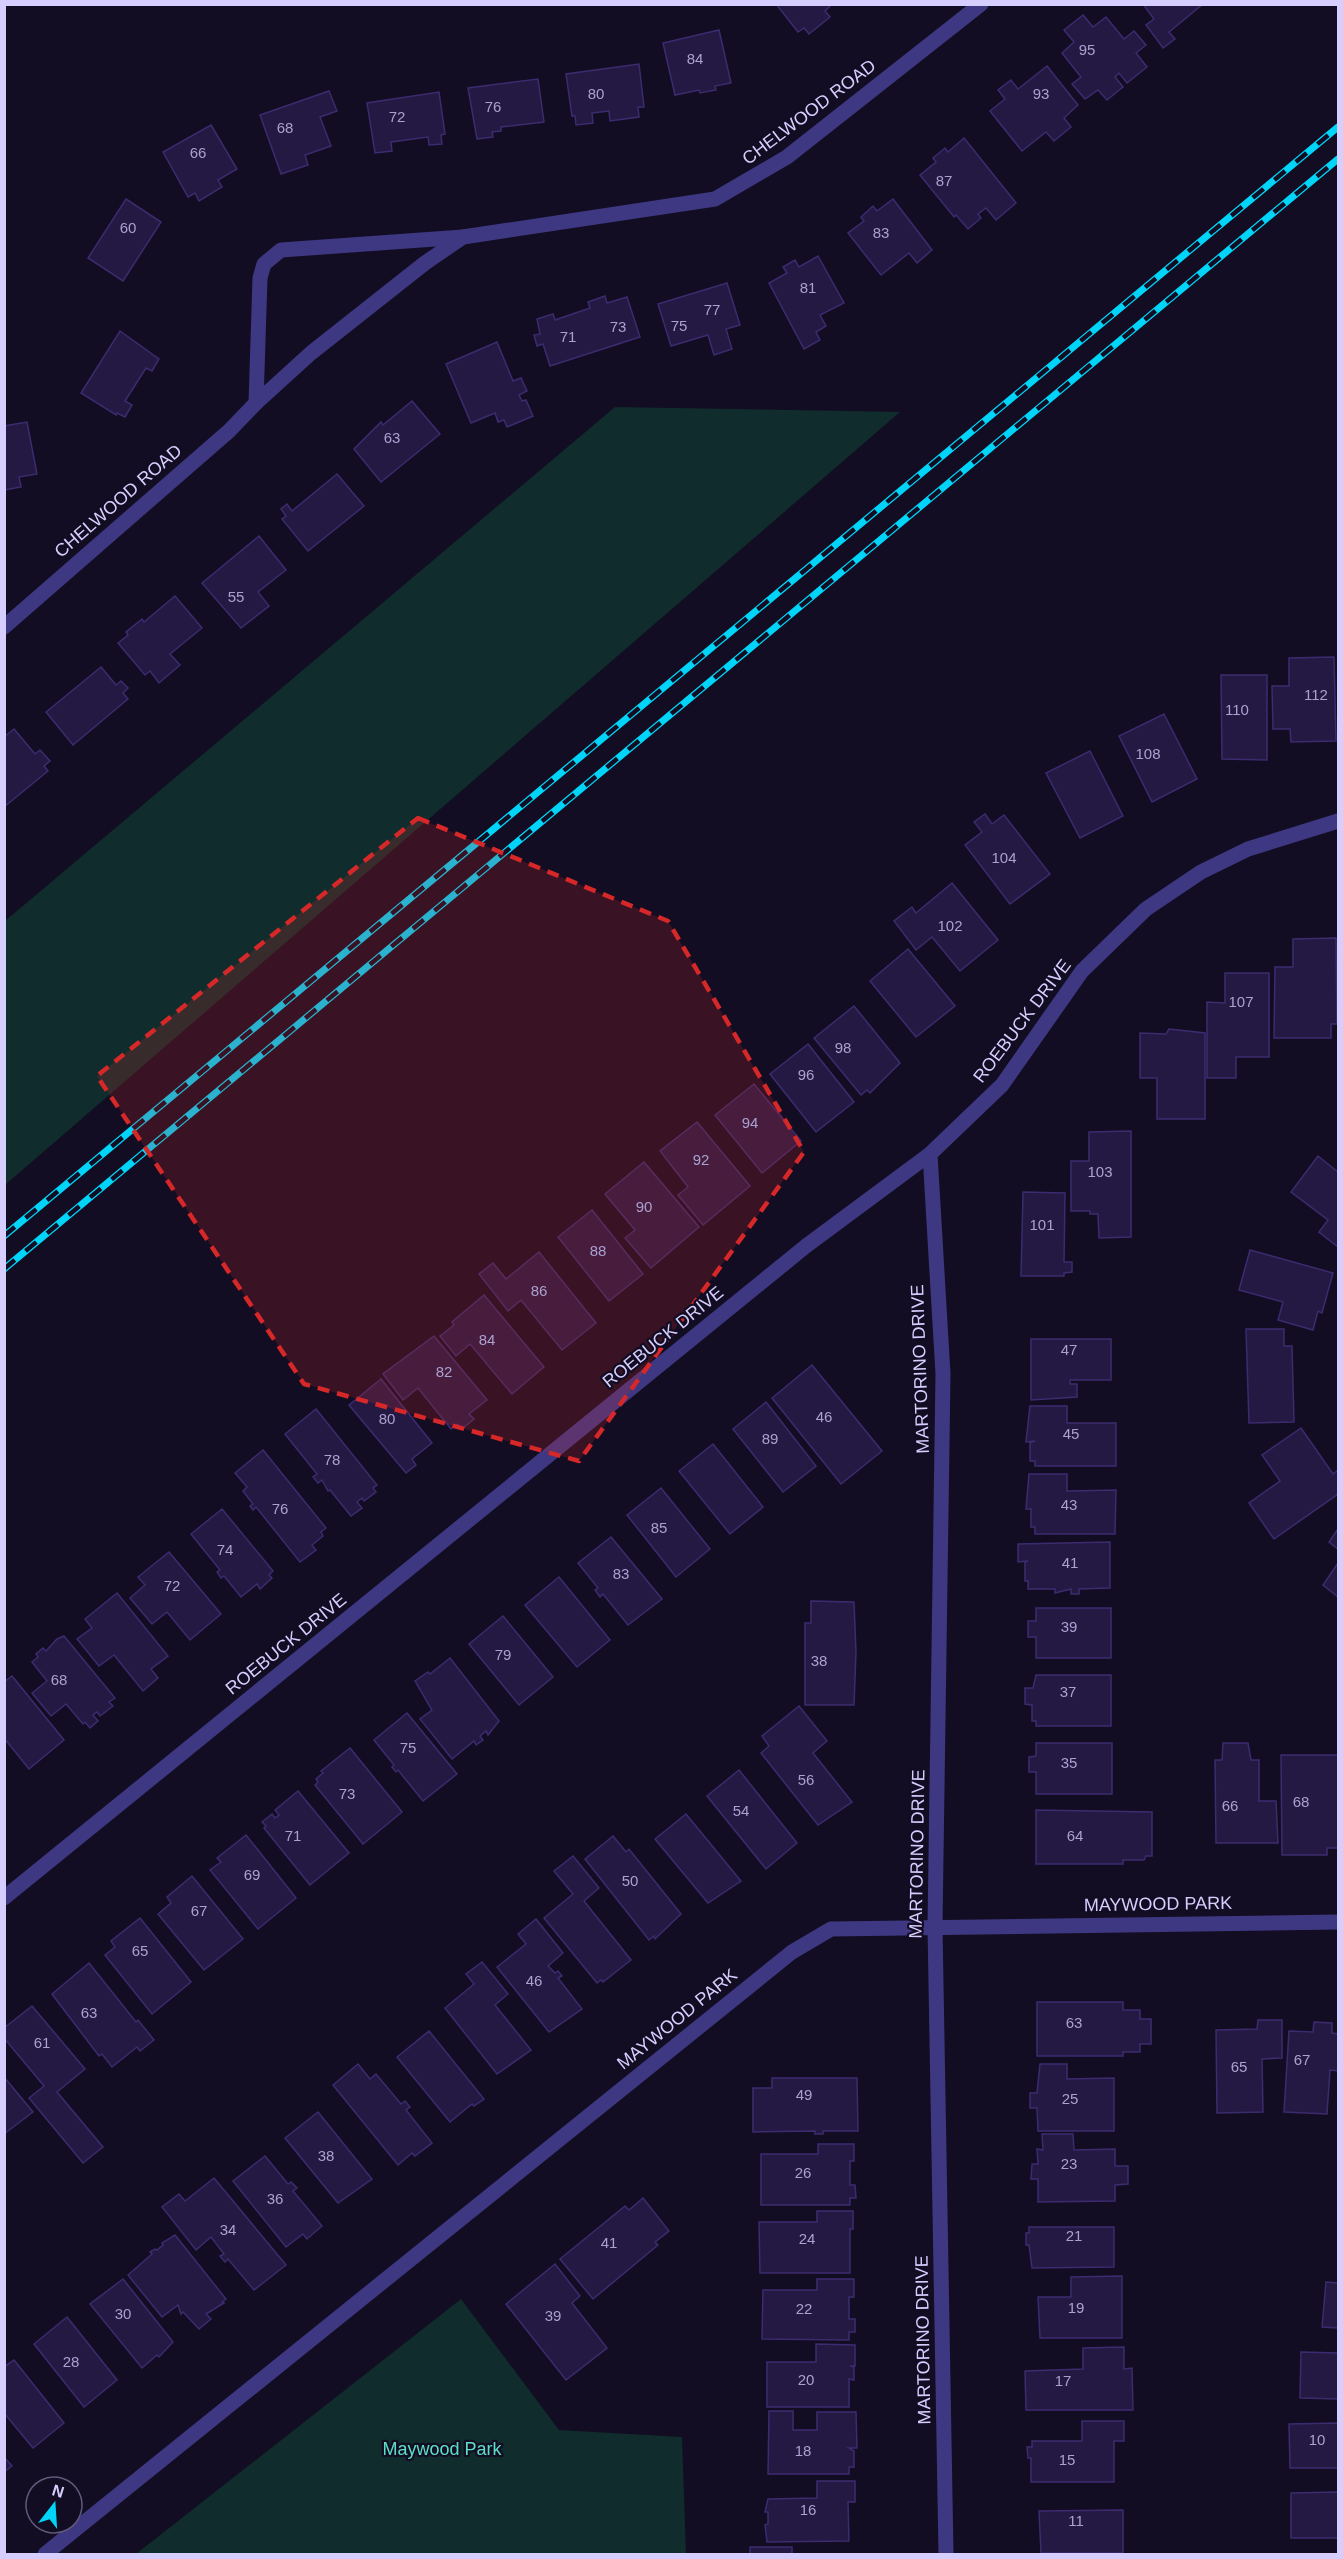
<svg xmlns="http://www.w3.org/2000/svg" width="1343" height="2559" viewBox="0 0 1343 2559" font-family="Arial,sans-serif">
	<style>
		.green { fill: #102c2c }
		.building { fill: #241943; stroke: #3c2b6f; stroke-width: 1.5 }
		.lines { fill: none; stroke-linecap: round; stroke-linejoin: round }
		.street { stroke: #3e3882; stroke-width: 15 }
		.rail-casing { stroke: #00d5f9; stroke-width: 7 }
		.rail { stroke: #120d22; stroke-width: 4.5; stroke-dasharray: 14; stroke-linecap: butt }
		.marked { fill: #d62828; fill-opacity: 0.2; stroke: #d62828; stroke-width: 4.5; stroke-dasharray: 12 8; stroke-linejoin: round }
		.labels { text-anchor: middle; stroke-width: 4.5; stroke-linejoin: round; paint-order: stroke }
		.number-label { font-size: 15px; fill: #aaa1d0 }
		.street-label { font-size: 18px; fill: #d6ceff; stroke: #120d22 }
		.park-label { font-size: 18px; fill: #5ae0c5; stroke: #120d22 }
	</style>
	<rect width="100%" height="100%" fill="#120d22"/>
	<g class="green">
		<polygon points="615,407 900,412 5,1185 5,921"/>
		<polygon points="461,2299 559,2430 682,2437 686,2554 136,2554"/>
	</g>
	<g class="building">
		<polygon points="776,4 832,4 825,11 830,17 809,34 804,28 798,32"/>
		<polygon points="1143,4 1203,4 1169,32 1175,39 1163,48 1146,25 1154,19"/>
		<polygon points="1083,15 1093,27 1106,17 1124,39 1134,31 1146,45 1136,53 1147,67 1127,83 1119,73 1115,77 1123,87 1107,100 1098,90 1085,99 1072,84 1081,77 1062,53 1074,42 1064,30"/>
		<polygon points="719,30 731,83 715,86 716,90 700,93 699,90 675,95 663,43"/>
		<polygon points="639,64 644,107 638,107 639,117 610,121 609,111 592,113 593,123 576,125 575,116 572,116 566,74"/>
		<polygon points="1047,66 1078,105 1064,118 1071,127 1054,141 1046,132 1022,151 990,111 1005,99 998,90 1011,80 1018,89"/>
		<polygon points="538,79 544,122 501,127 501,131 492,132 493,137 477,139 468,88"/>
		<polygon points="329,91 337,111 320,117 331,146 305,155 308,165 281,174 260,115"/>
		<polygon points="439,92 445,134 441,135 442,144 429,145 428,137 391,142 392,151 375,153 367,103"/>
		<polygon points="211,125 237,169 218,180 222,187 199,201 195,193 188,197 163,152"/>
		<polygon points="964,138 1016,203 996,220 986,208 978,214 981,218 968,229 956,215 954,217 920,175 936,162 933,158 945,148 948,152"/>
		<polygon points="126,199 161,222 123,281 88,258"/>
		<polygon points="893,199 932,250 917,263 909,253 881,275 848,233 864,221 861,217 873,206 877,211"/>
		<polygon points="818,256 844,303 820,315 826,326 816,332 820,340 804,349 769,283 787,273 783,267 795,260 799,267"/>
		<polygon points="727,283 740,325 726,329 732,349 714,355 708,335 671,346 658,304"/>
		<polygon points="605,296 607,303 627,297 640,337 550,366 543,344 537,346 534,335 540,334 537,319 553,314 555,320 590,308 588,302"/>
		<polygon points="120,331 159,359 152,371 146,368 125,401 132,405 125,417 117,413 116,415 81,393"/>
		<polygon points="497,342 513,381 521,378 527,391 519,395 522,401 526,400 533,416 507,427 504,420 498,422 495,413 471,423 446,364"/>
		<polygon points="412,401 440,434 381,482 354,449 381,422 383,425"/>
		<polygon points="27,422 37,474 19,477 21,487 4,490 4,426"/>
		<polygon points="337,474 364,506 308,551 282,519 286,516 281,509 287,504 292,511"/>
		<polygon points="259,536 286,570 258,592 269,606 241,628 202,583"/>
		<polygon points="175,596 202,628 170,654 180,665 159,683 150,671 145,675 118,643 128,635 126,632 142,619 144,622"/>
		<polygon points="1334,657 1336,741 1291,742 1290,729 1273,729 1272,686 1289,686 1289,658"/>
		<polygon points="101,667 116,685 121,681 128,688 123,693 128,699 73,745 46,712"/>
		<polygon points="1221,675 1267,675 1267,760 1222,759"/>
		<polygon points="1164,714 1197,779 1152,802 1119,736"/>
		<polygon points="14,729 35,754 40,750 50,761 44,766 48,771 4,807 4,737"/>
		<polygon points="1090,751 1123,816 1080,838 1046,773"/>
		<polygon points="985,814 992,824 1004,815 1050,874 1010,904 965,845 982,832 974,822"/>
		<polygon points="952,883 998,940 960,971 932,937 916,950 894,921 912,907 916,913"/>
		<polygon points="1336,938 1337,1024 1331,1024 1331,1038 1274,1038 1275,967 1293,967 1293,939"/>
		<polygon points="908,949 955,1006 916,1037 870,981"/>
		<polygon points="1225,973 1269,973 1269,1057 1236,1057 1236,1078 1207,1078 1207,1002 1225,1003"/>
		<polygon points="854,1006 900,1063 870,1093 867,1090 861,1095 814,1038"/>
		<polygon points="1169,1029 1205,1033 1205,1119 1157,1119 1157,1078 1140,1078 1140,1033 1166,1034"/>
		<polygon points="808,1044 854,1102 816,1132 770,1074"/>
		<polygon points="754,1084 801,1141 762,1173 715,1115"/>
		<polygon points="697,1122 750,1186 703,1225 678,1195 688,1187 660,1151"/>
		<polygon points="1131,1131 1131,1237 1099,1238 1098,1214 1090,1214 1090,1211 1071,1211 1071,1161 1089,1161 1089,1132"/>
		<polygon points="1318,1156 1338,1172 1338,1247 1319,1232 1328,1220 1291,1192"/>
		<polygon points="644,1162 699,1227 651,1268 625,1238 635,1230 605,1194"/>
		<polygon points="1023,1192 1065,1193 1064,1262 1072,1262 1072,1272 1064,1273 1064,1276 1021,1276"/>
		<polygon points="592,1210 643,1274 609,1301 558,1237"/>
		<polygon points="1250,1250 1333,1273 1322,1313 1318,1311 1313,1330 1278,1320 1283,1302 1239,1290"/>
		<polygon points="539,1252 596,1323 562,1350 521,1300 508,1311 479,1274 493,1263 506,1279"/>
		<polygon points="484,1295 544,1367 512,1394 470,1344 456,1356 440,1336 454,1325 452,1322"/>
		<polygon points="1246,1329 1284,1329 1284,1346 1292,1346 1294,1422 1249,1423"/>
		<polygon points="434,1336 487,1400 469,1414 474,1419 462,1429 458,1424 451,1429 418,1388 403,1400 383,1374"/>
		<polygon points="1031,1339 1111,1339 1111,1380 1070,1380 1070,1384 1077,1384 1077,1397 1031,1400"/>
		<polygon points="812,1365 882,1451 841,1484 772,1398"/>
		<polygon points="381,1379 432,1443 412,1459 416,1465 406,1473 349,1405"/>
		<polygon points="766,1402 816,1466 783,1492 733,1429"/>
		<polygon points="1030,1406 1067,1406 1067,1423 1116,1423 1116,1466 1035,1466 1035,1461 1030,1461 1030,1443 1035,1441 1026,1442"/>
		<polygon points="316,1409 377,1485 373,1488 376,1492 364,1501 362,1498 357,1502 362,1508 351,1516 330,1490 328,1491 322,1480 318,1483 313,1477 317,1474 285,1434"/>
		<polygon points="1301,1428 1333,1474 1338,1470 1338,1494 1274,1539 1249,1503 1280,1481 1262,1455"/>
		<polygon points="713,1444 763,1507 730,1534 679,1471"/>
		<polygon points="263,1450 326,1528 321,1532 323,1536 312,1545 316,1550 300,1562 256,1507 253,1510 250,1506 253,1504 243,1491 247,1487 235,1473"/>
		<polygon points="1029,1474 1067,1474 1067,1491 1116,1490 1115,1534 1035,1534 1035,1527 1031,1527 1031,1509 1026,1509"/>
		<polygon points="661,1488 710,1549 676,1577 627,1515"/>
		<polygon points="222,1509 273,1571 269,1575 272,1578 260,1589 257,1584 241,1597 224,1576 221,1578 217,1572 220,1570 191,1534"/>
		<polygon points="1338,1529 1338,1549 1329,1542"/>
		<polygon points="611,1537 662,1599 628,1625 603,1594 600,1597 595,1590 598,1588 578,1563"/>
		<polygon points="1110,1542 1110,1588 1079,1589 1079,1594 1071,1594 1071,1589 1055,1593 1055,1589 1028,1589 1028,1581 1025,1581 1025,1562 1028,1561 1018,1562 1018,1544"/>
		<polygon points="169,1552 221,1614 190,1640 167,1612 152,1624 130,1598 145,1585 138,1577"/>
		<polygon points="1338,1563 1338,1597 1323,1585"/>
		<polygon points="559,1577 610,1640 577,1667 525,1605"/>
		<polygon points="117,1593 168,1656 151,1669 158,1678 143,1691 114,1655 99,1666 77,1639 92,1628 85,1619"/>
		<polygon points="811,1601 854,1602 856,1652 854,1705 805,1705 805,1623 811,1623"/>
		<polygon points="1036,1608 1111,1608 1111,1658 1036,1658 1036,1637 1028,1637 1028,1621 1036,1621"/>
		<polygon points="503,1616 553,1677 519,1705 469,1644"/>
		<polygon points="64,1636 115,1698 109,1702 113,1706 100,1716 97,1712 93,1715 98,1721 90,1728 85,1722 83,1724 66,1704 51,1716 32,1693 47,1681 32,1662 38,1657 36,1654 43,1648 46,1651 57,1639"/>
		<polygon points="450,1658 499,1721 488,1735 486,1731 480,1736 483,1740 476,1745 474,1741 452,1759 420,1719 432,1710 415,1681 428,1672 430,1674"/>
		<polygon points="1036,1675 1111,1675 1111,1726 1036,1726 1036,1721 1032,1721 1032,1705 1025,1704 1025,1688 1033,1688"/>
		<polygon points="12,1676 64,1740 29,1769 4,1738 4,1682"/>
		<polygon points="799,1706 827,1741 813,1753 852,1802 818,1825 761,1753 769,1746 762,1736"/>
		<polygon points="407,1713 457,1774 423,1801 398,1770 396,1772 392,1767 394,1765 374,1740"/>
		<polygon points="1036,1743 1112,1743 1112,1794 1036,1794 1036,1772 1029,1772 1029,1757 1036,1756"/>
		<polygon points="1223,1743 1248,1743 1251,1760 1259,1760 1259,1801 1276,1801 1278,1843 1216,1843 1215,1760 1222,1760"/>
		<polygon points="350,1748 402,1812 363,1844 315,1785 318,1782 316,1779 323,1773 321,1771"/>
		<polygon points="1281,1755 1338,1755 1338,1848 1327,1848 1327,1855 1282,1855"/>
		<polygon points="739,1770 797,1843 766,1869 707,1796"/>
		<polygon points="298,1791 349,1853 310,1885 264,1828 266,1826 262,1822 272,1814 275,1818 279,1815 275,1810"/>
		<polygon points="1036,1810 1152,1812 1152,1856 1146,1856 1144,1860 1123,1860 1123,1864 1036,1864"/>
		<polygon points="686,1814 741,1881 708,1903 655,1839"/>
		<polygon points="246,1835 296,1898 258,1929 210,1870 221,1862 217,1858"/>
		<polygon points="613,1836 626,1852 629,1849 681,1914 655,1939 654,1936 649,1940 585,1859"/>
		<polygon points="573,1856 599,1888 584,1901 631,1960 603,1982 601,1980 597,1983 544,1918 573,1894 554,1871"/>
		<polygon points="192,1876 243,1939 204,1970 158,1914 171,1903 167,1897"/>
		<polygon points="140,1918 191,1982 152,2014 105,1955 115,1947 111,1941"/>
		<polygon points="536,1919 563,1953 548,1966 555,1973 558,1971 562,1976 558,1978 582,2009 549,2032 497,1967 526,1944 518,1934"/>
		<polygon points="482,1962 508,1994 495,2005 531,2050 497,2074 445,2008 474,1984 466,1974"/>
		<polygon points="89,1963 136,2022 138,2020 154,2040 140,2051 137,2047 112,2067 102,2054 99,2056 52,1994"/>
		<polygon points="1037,2002 1123,2002 1123,2010 1140,2010 1140,2019 1151,2019 1151,2044 1140,2044 1140,2052 1123,2052 1123,2056 1037,2056"/>
		<polygon points="32,2006 85,2069 57,2092 103,2147 83,2163 29,2098 44,2086 4,2038 4,2028"/>
		<polygon points="1258,2020 1282,2020 1282,2058 1262,2059 1263,2112 1217,2113 1216,2030 1257,2029"/>
		<polygon points="1314,2022 1332,2023 1332,2033 1338,2034 1338,2071 1330,2070 1327,2114 1284,2112 1289,2031 1313,2032"/>
		<polygon points="429,2031 484,2099 474,2106 472,2104 450,2122 397,2057"/>
		<polygon points="358,2064 370,2079 376,2074 401,2104 405,2101 410,2107 406,2110 432,2143 415,2156 412,2153 398,2165 333,2085"/>
		<polygon points="1040,2064 1067,2064 1067,2079 1114,2078 1114,2131 1038,2131 1037,2108 1030,2108 1030,2093 1037,2093"/>
		<polygon points="4,2077 33,2112 4,2134"/>
		<polygon points="772,2078 857,2078 858,2131 823,2131 823,2134 815,2134 815,2131 753,2132 753,2088 772,2088"/>
		<polygon points="318,2112 372,2179 338,2203 285,2138"/>
		<polygon points="1042,2134 1073,2134 1074,2150 1115,2149 1115,2166 1128,2166 1128,2184 1115,2185 1115,2201 1038,2202 1038,2179 1031,2179 1032,2164 1038,2164 1037,2149 1043,2150"/>
		<polygon points="818,2144 854,2144 854,2161 850,2161 850,2185 855,2185 856,2198 850,2198 850,2205 761,2205 761,2154 818,2154"/>
		<polygon points="265,2156 288,2184 291,2182 297,2188 293,2191 322,2226 307,2239 303,2234 286,2247 233,2181"/>
		<polygon points="214,2178 286,2265 254,2290 228,2259 225,2262 220,2256 224,2254 211,2237 196,2250 162,2207 179,2194 185,2201"/>
		<polygon points="643,2198 669,2231 655,2242 658,2245 593,2299 560,2259 625,2206 629,2210"/>
		<polygon points="817,2211 853,2211 853,2229 850,2229 850,2273 760,2273 759,2222 817,2222"/>
		<polygon points="1029,2227 1114,2227 1114,2267 1032,2268 1029,2245 1026,2245 1026,2233 1029,2233"/>
		<polygon points="175,2235 226,2299 222,2302 224,2303 206,2314 211,2319 199,2329 183,2312 181,2314 178,2305 162,2317 128,2275 152,2254 150,2252 155,2249 157,2250 163,2245 162,2243"/>
		<polygon points="555,2264 580,2296 572,2303 607,2348 566,2380 506,2304"/>
		<polygon points="1122,2276 1122,2338 1040,2338 1038,2297 1071,2297 1071,2277"/>
		<polygon points="123,2279 173,2342 159,2357 157,2355 142,2368 90,2304"/>
		<polygon points="817,2279 854,2279 854,2297 849,2297 849,2319 855,2319 855,2332 849,2332 849,2340 762,2339 763,2290 817,2290"/>
		<polygon points="1326,2282 1338,2283 1338,2328 1322,2327"/>
		<polygon points="67,2317 117,2380 84,2407 34,2344"/>
		<polygon points="816,2344 855,2345 855,2366 850,2366 854,2367 854,2380 849,2379 849,2407 767,2407 767,2362 816,2362"/>
		<polygon points="1124,2347 1124,2369 1132,2368 1133,2410 1026,2410 1025,2371 1083,2369 1083,2348"/>
		<polygon points="1301,2352 1338,2353 1338,2399 1300,2398"/>
		<polygon points="14,2360 64,2423 33,2448 4,2413 4,2367"/>
		<polygon points="769,2411 793,2411 793,2430 817,2430 817,2412 856,2412 857,2448 849,2448 854,2451 854,2467 849,2467 849,2474 768,2474"/>
		<polygon points="1082,2421 1124,2421 1124,2441 1114,2441 1114,2482 1031,2482 1031,2458 1028,2458 1027,2447 1032,2447 1032,2441 1082,2441"/>
		<polygon points="1338,2423 1338,2468 1290,2468 1289,2424"/>
		<polygon points="4,2457 12,2466 4,2472"/>
		<polygon points="817,2481 855,2481 855,2502 848,2502 849,2541 767,2542 765,2525 768,2524 768,2512 765,2512 768,2499 817,2498"/>
		<polygon points="1338,2492 1338,2538 1291,2538 1291,2493"/>
		<polygon points="1123,2510 1123,2553 1041,2553 1039,2511"/>
		<rect x="750" y="2547" width="42" height="7"/>
	</g>
	<g class="lines">
		<g class="street">
			<polyline points="256,403 260,278 264,264 281,250 463,237"/>
			<polyline points="4,627 229,431 256,403 311,353 425,263 463,237 715,199 787,157 981,4"/>
			<polyline points="930,1154 943,1374 935,1926 946,2554"/>
			<polyline points="4,1898 806,1246 930,1154 1002,1085 1082,971 1146,909 1201,872 1248,849 1338,821"/>
			<polyline points="45,2554 792,1952 831,1929 1338,1922"/>
		</g>
		<g class="rail-casing">
			<g id="rail">
				<polyline points="4,1236 1338,127"/>
				<polyline points="4,1269 1338,159"/>
			</g>
		</g>
		<use href="#rail" class="rail"/>
	</g>
	<path class="marked" d="M418 818 668 921 804 1152 579 1461 304 1384 97 1076Z"/>
	<g class="labels">
		<g class="number-label">
			<text x="1087" y="55">95</text>
			<text x="695" y="64">84</text>
			<text x="596" y="99">80</text>
			<text x="1041" y="99">93</text>
			<text x="493" y="112">76</text>
			<text x="397" y="122">72</text>
			<text x="285" y="133">68</text>
			<text x="198" y="158">66</text>
			<text x="944" y="186">87</text>
			<text x="128" y="233">60</text>
			<text x="881" y="238">83</text>
			<text x="808" y="293">81</text>
			<text x="712" y="315">77</text>
			<text x="679" y="331">75</text>
			<text x="618" y="332">73</text>
			<text x="568" y="342">71</text>
			<text x="392" y="443">63</text>
			<text x="236" y="602">55</text>
			<text x="1316" y="700">112</text>
			<text x="1237" y="715">110</text>
			<text x="1148" y="759">108</text>
			<text x="1004" y="863">104</text>
			<text x="950" y="931">102</text>
			<text x="1241" y="1007">107</text>
			<text x="843" y="1053">98</text>
			<text x="806" y="1080">96</text>
			<text x="750" y="1128">94</text>
			<text x="701" y="1165">92</text>
			<text x="1100" y="1177">103</text>
			<text x="644" y="1212">90</text>
			<text x="1042" y="1230">101</text>
			<text x="598" y="1256">88</text>
			<text x="539" y="1296">86</text>
			<text x="487" y="1345">84</text>
			<text x="1069" y="1355">47</text>
			<text x="444" y="1377">82</text>
			<text x="824" y="1422">46</text>
			<text x="387" y="1424">80</text>
			<text x="1071" y="1439">45</text>
			<text x="770" y="1444">89</text>
			<text x="332" y="1465">78</text>
			<text x="1069" y="1510">43</text>
			<text x="280" y="1514">76</text>
			<text x="659" y="1533">85</text>
			<text x="225" y="1555">74</text>
			<text x="1070" y="1568">41</text>
			<text x="621" y="1579">83</text>
			<text x="172" y="1591">72</text>
			<text x="1069" y="1632">39</text>
			<text x="503" y="1660">79</text>
			<text x="819" y="1666">38</text>
			<text x="59" y="1685">68</text>
			<text x="1068" y="1697">37</text>
			<text x="408" y="1753">75</text>
			<text x="1069" y="1768">35</text>
			<text x="806" y="1785">56</text>
			<text x="347" y="1799">73</text>
			<text x="1301" y="1807">68</text>
			<text x="1230" y="1811">66</text>
			<text x="741" y="1816">54</text>
			<text x="293" y="1841">71</text>
			<text x="1075" y="1841">64</text>
			<text x="252" y="1880">69</text>
			<text x="630" y="1886">50</text>
			<text x="199" y="1916">67</text>
			<text x="140" y="1956">65</text>
			<text x="534" y="1986">46</text>
			<text x="89" y="2018">63</text>
			<text x="1074" y="2028">63</text>
			<text x="42" y="2048">61</text>
			<text x="1302" y="2065">67</text>
			<text x="1239" y="2072">65</text>
			<text x="804" y="2100">49</text>
			<text x="1070" y="2104">25</text>
			<text x="326" y="2161">38</text>
			<text x="1069" y="2169">23</text>
			<text x="803" y="2178">26</text>
			<text x="275" y="2204">36</text>
			<text x="228" y="2235">34</text>
			<text x="1074" y="2241">21</text>
			<text x="807" y="2244">24</text>
			<text x="609" y="2248">41</text>
			<text x="1076" y="2313">19</text>
			<text x="804" y="2314">22</text>
			<text x="123" y="2319">30</text>
			<text x="553" y="2321">39</text>
			<text x="71" y="2367">28</text>
			<text x="806" y="2385">20</text>
			<text x="1063" y="2386">17</text>
			<text x="1317" y="2445">10</text>
			<text x="803" y="2456">18</text>
			<text x="1067" y="2465">15</text>
			<text x="808" y="2515">16</text>
			<text x="1076" y="2526">11</text>
		</g>
		<g class="street-label">
			<text transform="translate(809 112) rotate(-37)" y="6">CHELWOOD ROAD</text>
			<text transform="translate(118 501) rotate(-41)" y="6">CHELWOOD ROAD</text>
			<text transform="translate(1022 1021) rotate(-53)" y="6">ROEBUCK DRIVE</text>
			<text transform="translate(663 1337) rotate(-39)" y="6">ROEBUCK DRIVE</text>
			<text transform="translate(920 1369) rotate(-92)" y="6">MARTORINO DRIVE</text>
			<text transform="translate(286 1644) rotate(-39)" y="6">ROEBUCK DRIVE</text>
			<text transform="translate(917 1854) rotate(-89)" y="6">MARTORINO DRIVE</text>
			<text transform="translate(1158 1904) rotate(-1)" y="6">MAYWOOD PARK</text>
			<text transform="translate(677 2019) rotate(-39)" y="6">MAYWOOD PARK</text>
			<text transform="translate(923 2340) rotate(-91)" y="6">MARTORINO DRIVE</text>
		</g>
		<g class="park-label">
			<text x="442" y="2455">Maywood Park</text>
		</g>
	</g>
	<rect width="1343" height="2559" fill="none" stroke="#d6ceff" stroke-width="12"/>
	<g transform="translate(54 2505) rotate(17)"><circle r="28" fill="#120d22" stroke="#605a7a" stroke-width="1.5"/>
	<path d="M0-4.5L10 22L0 15L-10 22Z" fill="#00d5f9"/>
	<text y="-9" font-size="16" font-weight="bold" text-anchor="middle" fill="#d6ceff">N</text>
	</g>
</svg>
